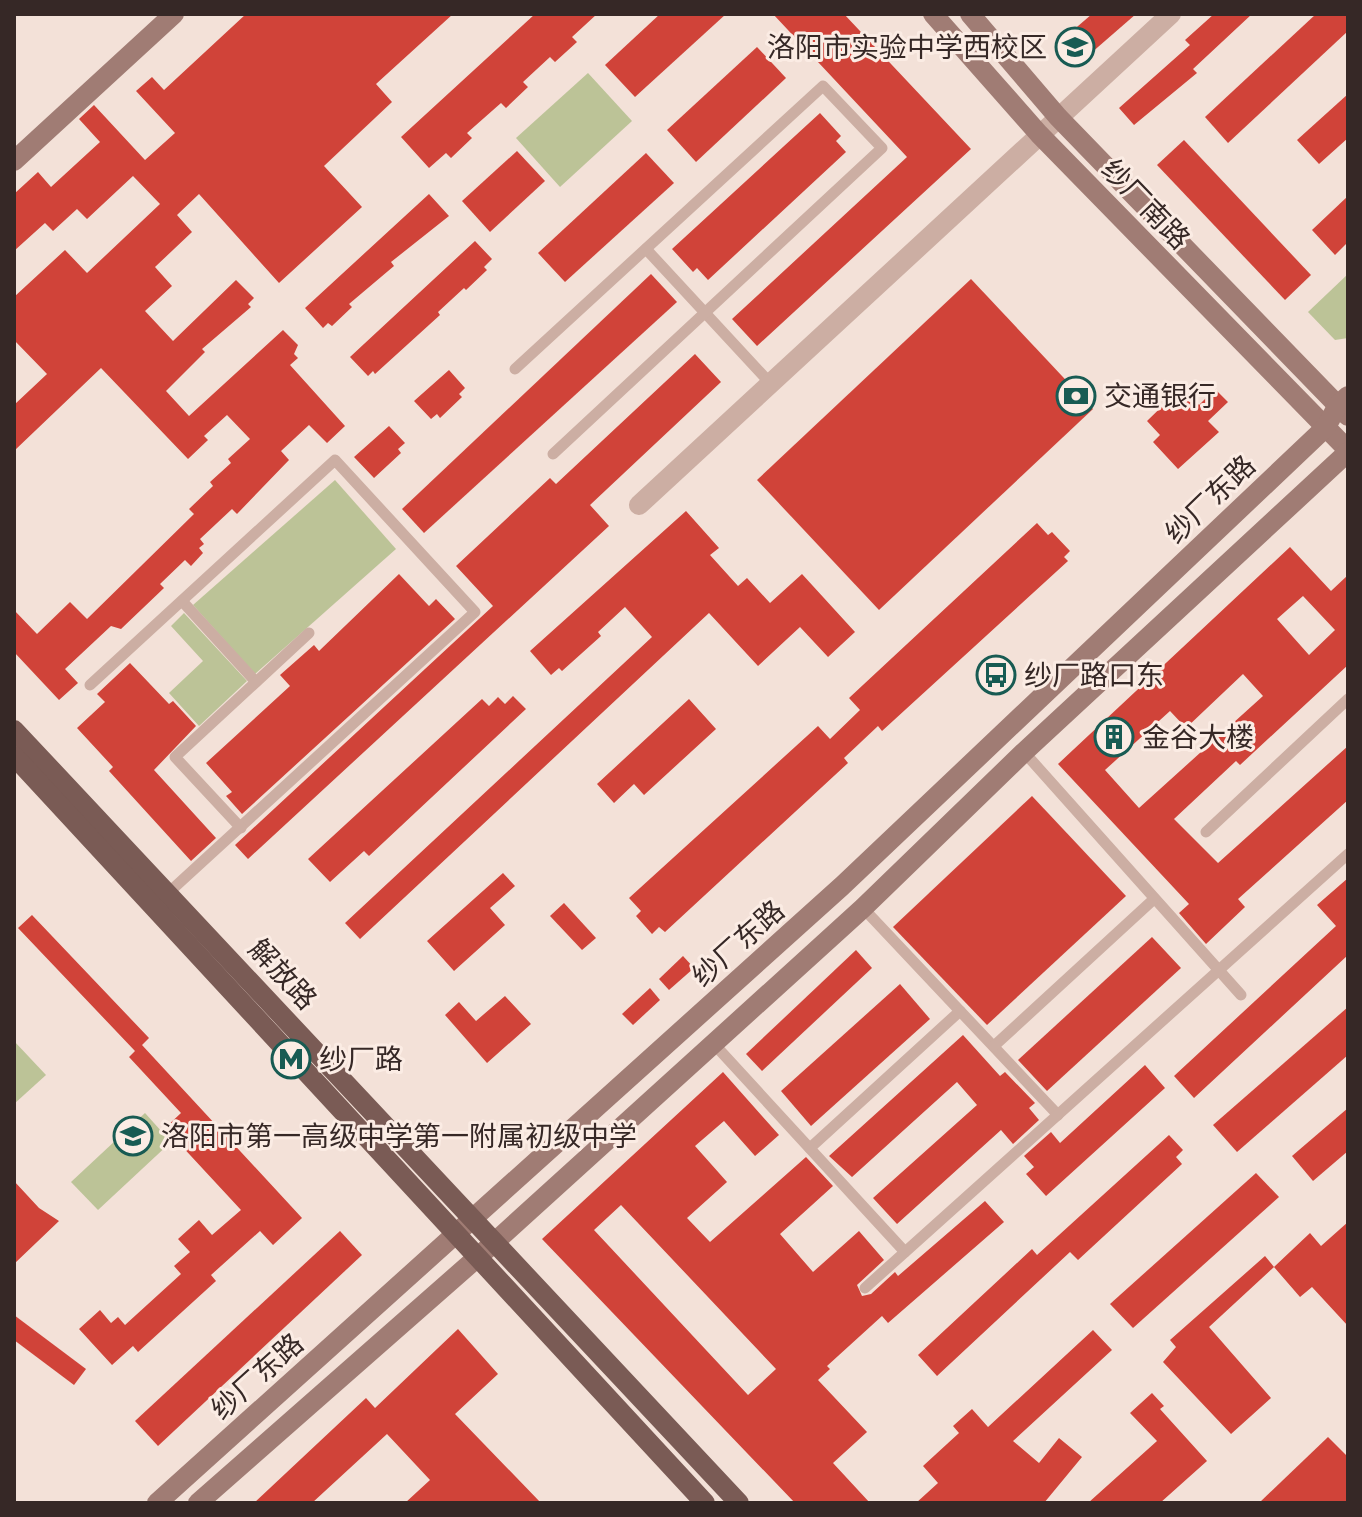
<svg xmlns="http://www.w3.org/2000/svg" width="1362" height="1517" viewBox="0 0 1362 1517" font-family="Cabin,'Noto Sans SC',sans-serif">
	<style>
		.green { fill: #bcc397 }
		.building { fill: #d04339; fill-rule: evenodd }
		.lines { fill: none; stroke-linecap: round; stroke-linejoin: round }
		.lane { stroke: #ccaea3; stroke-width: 11 }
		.street { stroke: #ccaea3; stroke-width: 20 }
		.secondary { stroke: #a07c74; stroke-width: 20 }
		.primary { stroke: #7a5b55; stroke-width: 20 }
		.labels { text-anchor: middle; stroke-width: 6; stroke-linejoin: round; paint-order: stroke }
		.poi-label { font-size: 28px; fill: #362826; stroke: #fbece4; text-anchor: start }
		.street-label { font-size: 28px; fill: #362826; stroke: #fbece4 }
	</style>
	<rect width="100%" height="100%" fill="#f3e1d8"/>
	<g class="green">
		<polygon points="588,73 632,121 560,187 516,138"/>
		<polygon points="1348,274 1348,338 1335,340 1308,312"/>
		<polygon points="335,480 396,549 255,674 193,605"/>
		<polygon points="184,613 247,681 199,726 169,693 203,661 171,626"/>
		<polygon points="14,1041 46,1075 14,1104"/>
		<polygon points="145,1113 171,1142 98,1210 71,1182"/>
	</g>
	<g class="building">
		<polygon points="246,14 453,14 376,84 392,102 324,166 362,207 279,283 199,194 177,215 192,232 155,267 172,286 145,311 173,341 236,280 254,298 248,304 251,307 202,349 205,352 166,391 189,416 283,330 298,345 294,354 298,358 290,365 345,426 327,443 309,425 281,451 289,460 237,514 232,509 200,539 204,544 199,548 203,553 191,566 185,560 160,584 164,588 121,629 111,626 65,669 78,683 59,700 14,652 14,610 37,634 70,602 87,619 194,514 189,509 213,486 210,482 231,463 228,459 250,439 227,415 204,436 208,440 188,459 101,368 14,451 14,405 47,374 14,340 14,297 65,250 87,273 160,204 133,176 87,219 77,209 53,231 45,223 14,251 14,194 38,172 51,187 100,142 79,119 94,105 145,160 175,133 136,91 152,77 164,90"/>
		<polygon points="535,14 597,14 572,37 577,42 555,62 550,57 523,82 528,87 506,108 501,103 467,133 472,138 451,158 446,153 429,168 401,137"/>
		<polygon points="660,14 726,14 635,97 605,65"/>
		<polygon points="773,14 844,14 971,149 757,346 732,319 907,157"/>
		<polygon points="1092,14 1136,14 1075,67 1056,45"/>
		<polygon points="1214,14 1252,14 1193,69 1197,73 1134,125 1119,108 1190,45 1185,40"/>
		<polygon points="1316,14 1348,14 1348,31 1228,143 1205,117"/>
		<polygon points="757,47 786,78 696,162 667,130"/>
		<polygon points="1348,94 1348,138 1319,164 1297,140"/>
		<polygon points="820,113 841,136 836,141 846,152 708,280 697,268 693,272 672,249"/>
		<polygon points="1184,140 1311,275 1285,300 1157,165"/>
		<polygon points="517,151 545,181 490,232 462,201"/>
		<polygon points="646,153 674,183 565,282 538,253"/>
		<polygon points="429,194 449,216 391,262 394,266 349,304 352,307 332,326 328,323 323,328 305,308"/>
		<polygon points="1348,196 1348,242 1335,255 1312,230"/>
		<polygon points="475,241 492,259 484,267 487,270 466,290 464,288 438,312 440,315 375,374 373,371 368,376 350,357"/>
		<polygon points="651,274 677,302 424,533 402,509"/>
		<polygon points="971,279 1093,409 879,610 757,480"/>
		<polygon points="695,354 721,382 590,505 609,526 248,859 235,845 493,606 456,566 550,478 556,484"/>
		<polygon points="449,370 465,388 459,394 462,397 440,418 437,414 431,419 414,401"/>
		<polygon points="1182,387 1199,405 1215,389 1228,402 1208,421 1219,432 1178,469 1153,442 1160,435 1147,421"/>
		<polygon points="389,426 405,443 398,449 401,453 374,478 354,457"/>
		<polygon points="686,511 719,548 710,555 738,586 747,578 770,603 802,574 855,632 828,657 800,627 758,666 709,613 360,939 345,923 652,637 625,607 598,632 601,636 562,671 559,668 551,675 530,651"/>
		<polygon points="1037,523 1048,535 1052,532 1070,551 1064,557 1068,561 882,731 878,726 844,758 848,763 665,932 659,927 652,934 636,916 641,911 629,898 818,726 830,739 860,710 849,698"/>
		<path d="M1290 547 1331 591 1348 575V665L1240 765 1236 761 1174 819 1218 863 1348 746V800L1238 899 1245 907 1206 944 1179 913 1189 904 1058 764ZM1303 596 1335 630 1309 655 1277 619ZM1243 674 1263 696 1139 808 1105 770 1170 711 1186 728Z"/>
		<polygon points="399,574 429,606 436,599 455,619 242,814 226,796 232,792 206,763 290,686 280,675 314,645 319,651"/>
		<polygon points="130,663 169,704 173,701 196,726 154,770 216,838 191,861 109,771 113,767 77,728 105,702 97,694"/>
		<polygon points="513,696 526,709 369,856 364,851 330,882 308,859 482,699 489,706 498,697 505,704"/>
		<polygon points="689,699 716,729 644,795 634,784 614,803 597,784"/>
		<polygon points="1032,796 1126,896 987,1025 893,927"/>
		<polygon points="503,873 515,886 490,908 505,925 454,971 427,941"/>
		<polygon points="1348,878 1348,955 1194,1098 1174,1076 1336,926 1317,905"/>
		<polygon points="564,903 596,938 582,950 550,916"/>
		<polygon points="32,915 149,1038 142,1045 302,1218 273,1245 260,1231 211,1275 216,1281 138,1352 133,1346 112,1365 79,1329 100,1310 111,1323 118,1317 125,1325 181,1274 174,1266 190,1252 178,1239 199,1220 212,1235 241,1210 165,1128 181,1113 129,1057 135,1051 18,928"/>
		<polygon points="1152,937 1181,968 1047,1091 1018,1060"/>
		<polygon points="856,950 872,968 762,1071 746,1054"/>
		<polygon points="683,956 694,968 669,990 659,979"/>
		<polygon points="900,984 930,1019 811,1126 781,1091"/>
		<polygon points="650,988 660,1000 633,1025 622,1014"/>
		<polygon points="505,996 531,1024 487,1063 445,1015 459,1002 476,1021"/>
		<polygon points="1348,1007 1348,1055 1237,1152 1213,1125"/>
		<polygon points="963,1035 1000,1076 1005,1072 1035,1103 1029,1108 1039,1120 1013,1144 1001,1130 897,1224 873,1198 977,1105 957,1082 852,1177 829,1156"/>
		<polygon points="1145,1065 1165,1088 1046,1196 1026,1174 1034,1167 1024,1156 1051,1132 1060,1143"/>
		<path d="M723 1072 779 1135 755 1156 724 1121 695 1146 727 1182 687 1218 710 1242 806 1157 833 1186 780 1234 813 1272 859 1231 884 1260 857 1285 862 1296 871 1294 895 1272 898 1276 985 1201 1004 1222 888 1323 882 1316 827 1366 830 1369 818 1380 867 1432 833 1463 870 1503H795L542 1239ZM621 1205 776 1369 748 1395 594 1230Z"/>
		<polygon points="1348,1108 1348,1151 1313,1181 1292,1156"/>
		<polygon points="1169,1135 1183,1150 1176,1157 1182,1164 1078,1260 1070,1252 937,1376 918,1355 1032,1249 1037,1255"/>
		<polygon points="1256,1173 1279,1197 1133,1328 1110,1304"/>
		<polygon points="14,1181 39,1208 59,1221 14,1264"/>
		<polygon points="1348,1222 1348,1326 1312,1287 1300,1297 1274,1267 1310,1233 1321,1246"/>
		<polygon points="340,1231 362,1255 158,1446 135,1421"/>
		<polygon points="1265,1256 1274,1267 1209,1327 1271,1398 1231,1434 1163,1362 1176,1347 1170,1340"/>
		<polygon points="14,1315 86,1369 74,1385 14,1340"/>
		<polygon points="458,1329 498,1374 455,1414 541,1503 405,1503 430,1480 387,1434 312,1503 254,1503 366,1398 375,1408"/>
		<polygon points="1093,1330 1112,1350 1013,1441 1039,1463 1059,1438 1082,1457 1044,1503 916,1503 938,1483 923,1466 959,1433 953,1426 972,1409 988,1427"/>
		<polygon points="1152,1393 1164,1406 1160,1409 1207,1461 1160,1503 1088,1503 1157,1441 1130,1413"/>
		<polygon points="1328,1437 1348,1457 1348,1503 1259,1503"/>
	</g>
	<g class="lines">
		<g class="lane">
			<polyline points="646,249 770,383"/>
			<polyline points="515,369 823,86 882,148 553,454"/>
			<polyline points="182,601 256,682"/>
			<polyline points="90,685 335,460 475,612 166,895"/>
			<polyline points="1024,752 1241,995"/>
			<polyline points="241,828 175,757 309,633"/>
			<polyline points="1206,832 1348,699"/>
			<polyline points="863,908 1058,1115"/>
			<polyline points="714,1044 905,1252"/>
			<polyline points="994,1046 1154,899"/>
			<polyline points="810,1148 960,1011"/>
			<polyline points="865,1288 1348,854"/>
		</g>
		<polyline class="street" points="639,505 1171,14"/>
		<g class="secondary">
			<polyline points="933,14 1039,134 1348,450"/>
			<polyline points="970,14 1058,117 1348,416"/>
			<polyline points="14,161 174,14"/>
			<polyline points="157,1503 842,886 1326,427 1338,405 1348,396"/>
			<polyline points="198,1503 496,1241 863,908 1024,752 1348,452"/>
		</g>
		<g class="primary">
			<polyline points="14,730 739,1503"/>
			<polyline points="14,756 705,1503"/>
		</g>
	</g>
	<defs>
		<g id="school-ring" transform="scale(2)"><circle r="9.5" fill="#fbece4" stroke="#185b53" stroke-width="1.5"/><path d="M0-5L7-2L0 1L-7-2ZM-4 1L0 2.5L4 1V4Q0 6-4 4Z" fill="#185b53"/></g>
		<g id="bank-ring" transform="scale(2)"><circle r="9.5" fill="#fbece4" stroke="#185b53" stroke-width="1.5"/><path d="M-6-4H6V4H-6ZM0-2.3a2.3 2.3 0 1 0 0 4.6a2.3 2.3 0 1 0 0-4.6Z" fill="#185b53"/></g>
		<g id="bus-ring" transform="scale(2)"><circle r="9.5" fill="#fbece4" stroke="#185b53" stroke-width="1.5"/><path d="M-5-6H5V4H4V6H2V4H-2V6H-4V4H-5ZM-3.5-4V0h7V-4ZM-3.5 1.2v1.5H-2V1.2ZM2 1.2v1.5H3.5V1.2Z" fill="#185b53"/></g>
		<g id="building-ring" transform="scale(2)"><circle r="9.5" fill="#fbece4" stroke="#185b53" stroke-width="1.5"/><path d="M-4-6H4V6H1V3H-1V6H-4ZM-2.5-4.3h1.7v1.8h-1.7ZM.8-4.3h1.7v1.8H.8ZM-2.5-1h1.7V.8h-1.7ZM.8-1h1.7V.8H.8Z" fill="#185b53"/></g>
		<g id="metro-ring" transform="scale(2)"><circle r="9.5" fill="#fbece4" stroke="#185b53" stroke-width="1.5"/><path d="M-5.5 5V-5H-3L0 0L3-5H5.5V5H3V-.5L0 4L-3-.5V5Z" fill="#185b53"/></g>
	</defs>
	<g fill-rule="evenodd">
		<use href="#school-ring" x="1075" y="47"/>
		<use href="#bank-ring" x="1076" y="396"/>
		<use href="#bus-ring" x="996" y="675"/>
		<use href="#building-ring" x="1114" y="737"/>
		<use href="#metro-ring" x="291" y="1059"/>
		<use href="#school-ring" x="133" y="1136"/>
	</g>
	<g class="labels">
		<g class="poi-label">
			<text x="1047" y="57" text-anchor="end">洛阳市实验中学西校区</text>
			<text x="1104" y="406">交通银行</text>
			<text x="1024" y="685">纱厂路口东</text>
			<text x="1142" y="747">金谷大楼</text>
			<text x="319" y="1069">纱厂路</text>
			<text x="161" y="1146">洛阳市第一高级中学第一附属初级中学</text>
		</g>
		<g class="street-label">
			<text transform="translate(1146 204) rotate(46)" y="10">纱厂南路</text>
			<text transform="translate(1210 499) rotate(-44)" y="10">纱厂东路</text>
			<text transform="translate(738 943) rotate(-42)" y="10">纱厂东路</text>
			<text transform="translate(283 974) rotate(47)" y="10">解放路</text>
			<text transform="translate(257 1376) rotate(-42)" y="10">纱厂东路</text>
		</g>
	</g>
	<rect width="1362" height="1517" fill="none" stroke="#362826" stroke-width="32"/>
</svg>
